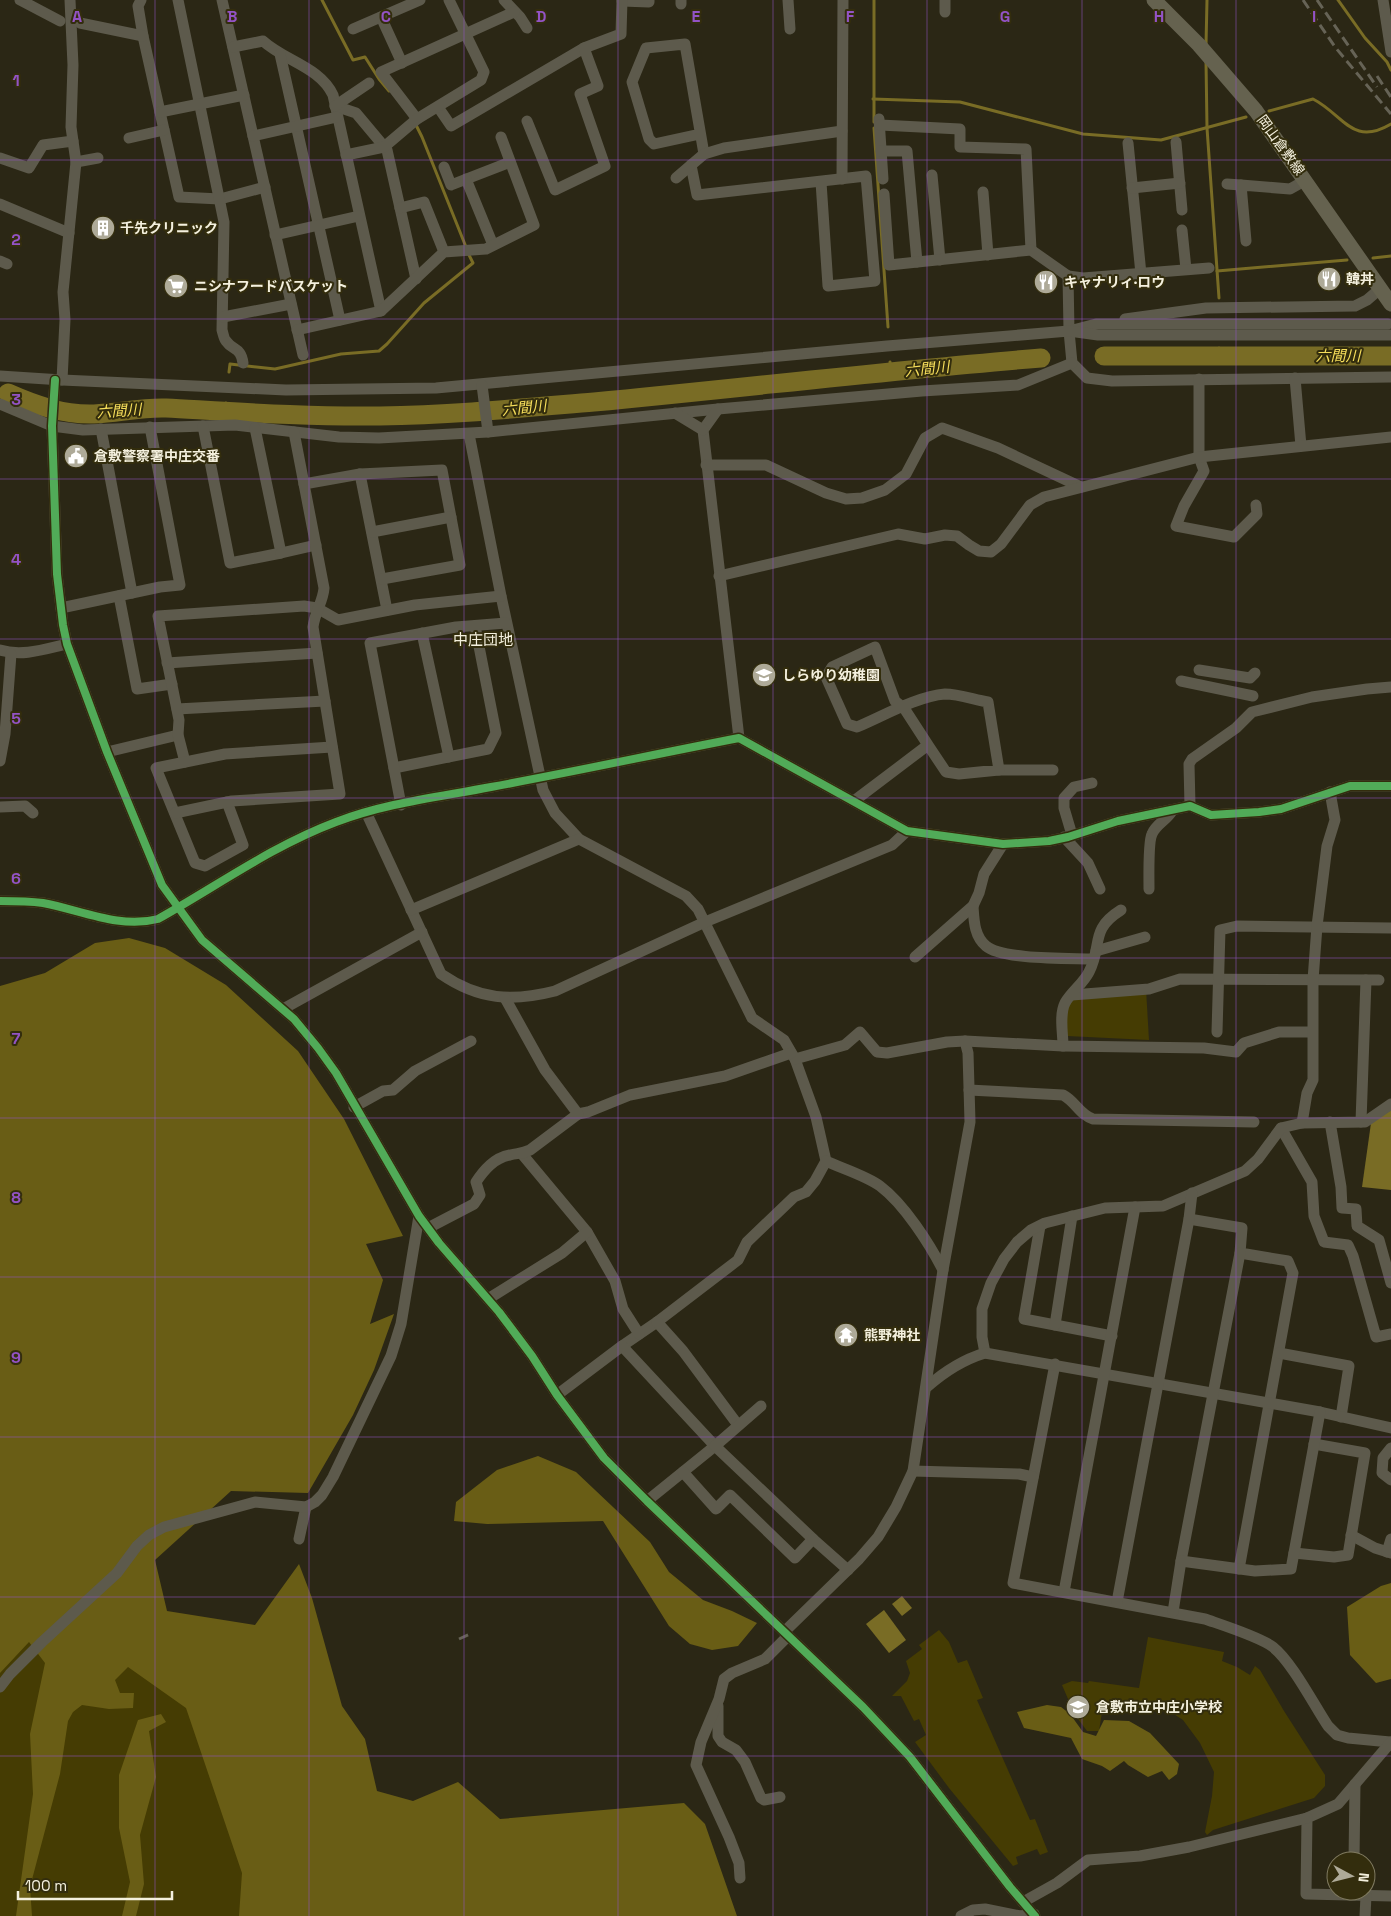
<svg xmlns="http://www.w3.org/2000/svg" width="1391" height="1916" viewBox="0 0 1391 1916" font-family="'Space Grotesk','Noto Sans JP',sans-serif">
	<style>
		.green { fill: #453c03 }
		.forest { fill: #695d15 }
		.water { fill: #796c25 }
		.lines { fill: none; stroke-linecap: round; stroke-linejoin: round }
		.stream { stroke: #796c25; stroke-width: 3 }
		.river { stroke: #796c25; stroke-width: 19 }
		.minor { stroke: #5d5a4c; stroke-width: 11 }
		.major { stroke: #65624f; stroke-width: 15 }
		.rail { stroke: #666356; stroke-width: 3; stroke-dasharray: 10 5; stroke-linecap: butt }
		.cycleway-casing { stroke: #332d0d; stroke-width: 11 }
		.cycleway { stroke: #51ab58; stroke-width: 8 }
		.grid { fill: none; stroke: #9353c5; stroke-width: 1; stroke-opacity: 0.55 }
		.labels { text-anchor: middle; stroke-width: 4; stroke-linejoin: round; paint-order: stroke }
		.street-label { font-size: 14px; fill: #f4f0de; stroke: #332d0d }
		.poi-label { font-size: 14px; font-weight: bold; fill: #f4f0de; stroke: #332d0d; text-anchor: start }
		.water-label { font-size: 15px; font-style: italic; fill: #f6de5b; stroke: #332d0d }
		.neighbourhood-label { font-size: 15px; fill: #f4f0de; stroke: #332d0d }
		.grid-label { font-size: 16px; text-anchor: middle; font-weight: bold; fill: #9353c5; stroke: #332d0d; stroke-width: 4; stroke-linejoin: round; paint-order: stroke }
	</style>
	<rect width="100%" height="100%" fill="#2b2715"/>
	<g class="green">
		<polygon points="1146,989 1149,1040 1067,1036 1064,1014 1073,996"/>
		<polygon points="939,1630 949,1642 958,1663 967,1660 983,1698 977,1700 1030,1820 1035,1819 1048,1852 1040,1855 1037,1849 1016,1857 1018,1864 1013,1866 949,1788 915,1742 926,1735 919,1719 914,1721 901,1696 892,1696 907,1681 910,1673 906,1661 922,1649 919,1645"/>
		<polygon points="29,1637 49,1662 36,1793 18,1916 0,1916 0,1671"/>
		<polygon points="1148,1637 1224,1652 1222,1661 1237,1667 1250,1675 1255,1666 1260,1670 1284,1711 1325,1775 1325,1786 1314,1798 1213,1830 1207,1835 1205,1832 1212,1796 1214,1772 1200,1743 1183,1720 1166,1709 1103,1706 1099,1731 1087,1731 1075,1715 1062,1685 1072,1681 1088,1683 1089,1681 1139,1688"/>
		<polygon points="128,1662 189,1705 241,1833 252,1916 30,1916 28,1886 66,1722 71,1710 80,1702 117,1694 112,1679"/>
	</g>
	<g class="forest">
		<polygon points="129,938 165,948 226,985 298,1051 344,1119 403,1236 366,1244 383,1280 370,1324 394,1314 374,1370 353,1415 308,1493 231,1491 155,1560 167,1611 255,1625 299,1564 312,1598 342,1706 365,1739 377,1791 413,1801 458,1782 500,1819 684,1803 705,1824 737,1916 239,1916 242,1873 186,1708 128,1667 115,1680 120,1693 134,1693 133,1708 109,1709 82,1705 73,1712 68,1721 60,1774 30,1887 32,1916 16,1916 33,1794 30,1734 45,1663 29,1642 0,1673 0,986 45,973 95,943"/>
		<polygon points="538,1456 576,1472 650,1542 669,1572 703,1600 732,1611 757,1623 738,1646 712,1650 690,1644 669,1626 603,1521 487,1524 454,1521 456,1502 497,1470"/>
		<polygon points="1391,1583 1391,1679 1376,1683 1350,1655 1347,1607 1381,1586"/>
		<polygon points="1047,1705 1061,1707 1070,1714 1083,1732 1096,1736 1104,1720 1129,1721 1150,1733 1179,1764 1177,1774 1169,1780 1162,1771 1148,1777 1128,1765 1124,1761 1110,1771 1102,1766 1082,1759 1071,1738 1024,1728 1017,1712"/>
		<polygon points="161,1714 166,1722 149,1731 156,1777 140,1835 144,1884 136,1916 122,1916 130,1882 119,1828 119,1775 138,1720"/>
	</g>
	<g class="water">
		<polygon points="1391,1110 1391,1190 1362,1187 1371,1123"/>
		<polygon points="902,1596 912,1608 902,1616 892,1604"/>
		<polygon points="884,1610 906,1640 889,1653 866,1624"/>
	</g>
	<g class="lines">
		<g class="stream">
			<polyline points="322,0 353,60 365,57 379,79 389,91"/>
			<polyline points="1338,0 1365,38 1387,62 1391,70"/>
			<polyline points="1206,45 1207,0"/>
			<polyline points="1206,61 1207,128 1219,298"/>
			<polyline points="873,99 960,102 1083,134 1161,140 1246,117"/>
			<path d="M1269 111 1313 99C1344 115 1352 147 1391 124"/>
			<polyline points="874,122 874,0"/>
			<polyline points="415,123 422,137 466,247"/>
			<polyline points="874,128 888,327"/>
			<polyline points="1373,258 1391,256"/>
			<polyline points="1217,271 1347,260"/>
			<polyline points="1219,348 1219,357"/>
			<polyline points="890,362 891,371"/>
			<polyline points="229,372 230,364 275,369 341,354 379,351 387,344 424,303 473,263 468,253"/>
			<polyline points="225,412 226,403"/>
		</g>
		<g class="river">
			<polyline points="1104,356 1391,356"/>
			<path d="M8 393C35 405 63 415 94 414 118 413 142 407 166 408 238 412 309 417 380 416 452 415 523 408 594 402 743 388 892 370 1041 358"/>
		</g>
		<g class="minor">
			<polyline points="20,0 60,21"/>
			<polyline points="141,0 138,6 143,36 179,197 220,199 265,187"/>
			<path d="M178 0 224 222 222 330C223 333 224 339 226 341 233 351 241 347 243 363"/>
			<polyline points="222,0 303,355"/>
			<polyline points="504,0 520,17 527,28"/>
			<polyline points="788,0 790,29"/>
			<polyline points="1383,0 1391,52"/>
			<polyline points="622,1 649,2 649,0"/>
			<polyline points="681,4 681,0"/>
			<polyline points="945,12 945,0"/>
			<polyline points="381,17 402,63"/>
			<polyline points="80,23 143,36"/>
			<polyline points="353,29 420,0"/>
			<path d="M233 47 263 41C285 61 320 67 333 95L381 311"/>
			<polyline points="280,54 340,320"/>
			<polyline points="335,106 356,113 387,150 416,279"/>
			<polyline points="335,106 369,83"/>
			<polyline points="438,107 451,126 584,48"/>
			<polyline points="160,112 244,95"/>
			<polyline points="417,119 381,72 514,12"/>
			<polyline points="879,119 883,179"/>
			<polyline points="527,121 555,190 605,166 580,94 598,86 584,48 621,34 622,0"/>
			<polyline points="880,125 960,129 960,147 1026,149 1031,250"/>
			<polyline points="700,134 654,144 649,139 632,82 646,48 685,44 704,154"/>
			<polyline points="253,136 337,117"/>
			<polyline points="129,138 164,130"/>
			<polyline points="1176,142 1182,210"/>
			<polyline points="1128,143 1141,274"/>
			<polyline points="881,151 907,151 917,262"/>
			<polyline points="346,155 384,147 417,119 481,80 484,72 449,0"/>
			<polyline points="0,158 29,168 43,145 73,141"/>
			<polyline points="76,162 98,158"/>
			<polyline points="691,165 697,195 866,176 875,281 828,286 821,182"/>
			<polyline points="444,167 451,185 510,162"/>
			<polyline points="932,175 940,260"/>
			<polyline points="676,178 704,154 724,148 842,131"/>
			<polyline points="466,179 493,245"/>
			<polyline points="842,179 843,0"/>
			<polyline points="1227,184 1241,185"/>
			<polyline points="1132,188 1180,183"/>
			<polyline points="983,192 988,255"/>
			<polyline points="884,194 889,265 1031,250 1068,276 1069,331 1072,363 1087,378 1112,381 1391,377"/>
			<polyline points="0,204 69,233"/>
			<polyline points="400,208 424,202 444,252"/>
			<polyline points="1182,230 1186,269"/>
			<polyline points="275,235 359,216"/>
			<polyline points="1246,241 1241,185 1290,189 1306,180"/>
			<polyline points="0,261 7,264"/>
			<polyline points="1068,276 1083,278 1209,268"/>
			<polyline points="223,317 291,304"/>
			<polyline points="1125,319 1206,308 1355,306 1367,300 1381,288"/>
			<polyline points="297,330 381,311 444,252 486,249 534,225 501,137"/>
			<polyline points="1073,330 1096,324 1388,324"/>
			<polyline points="0,376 62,380 286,390 436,388 887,346 1069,331 1098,335 1391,335"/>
			<polyline points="1295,378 1301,446"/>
			<polyline points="1199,379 1199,457 1204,471 1184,506 1176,526 1234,537 1257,514 1256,505"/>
			<polyline points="55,380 52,426 57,574 63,625 67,644 107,752 162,885 202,940 294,1019 318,1048 336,1073 419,1216 439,1243 499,1312 532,1356 557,1395 604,1458 647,1501 863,1707 910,1757 1010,1887 1035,1916"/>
			<polyline points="62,380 65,320 63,292 76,162 71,127 73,65 70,0"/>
			<polyline points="482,385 488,432"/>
			<polyline points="0,404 52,426 83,430 235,425 339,437 379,438 488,432 718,409 922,391 1018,385 1072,363"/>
			<polyline points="718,409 703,430 739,738"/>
			<polyline points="675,413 703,430"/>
			<polyline points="203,426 230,563 281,553 255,428"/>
			<polyline points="101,429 132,593"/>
			<polyline points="469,434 501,596 543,790 555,813 579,839 686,896 698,909 752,1018 784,1040 795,1059 816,1117 826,1161 815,1181 806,1192 794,1197 747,1242 738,1260 657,1322 622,1346 557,1395"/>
			<polyline points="706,465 766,465 826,493 846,499 862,498 885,490 906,474 925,438 942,428 998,448 1081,487"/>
			<polyline points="360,474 387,610"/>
			<polyline points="304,484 360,474 442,470 460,565 382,579"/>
			<polyline points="372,532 451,517"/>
			<polyline points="281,553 316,545"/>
			<polyline points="719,576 898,534 925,539 945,535 957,536 969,545 979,551 991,552 1001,544 1030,505 1044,497 1199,457 1391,437"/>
			<polyline points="119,596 137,689 172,684"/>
			<polyline points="61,608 160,587 180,585 150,427"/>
			<polyline points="422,633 449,757"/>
			<path d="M0 650C22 657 45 649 67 644"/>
			<polyline points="167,663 317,653"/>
			<polyline points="1199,670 1250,678 1255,673"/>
			<polyline points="1181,681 1253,696"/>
			<polyline points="177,709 325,701"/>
			<polyline points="107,752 178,735"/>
			<polyline points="0,761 5,734 11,654"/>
			<polyline points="185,762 178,735 179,720 158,616 304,606 317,608 338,620 415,605 501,596"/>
			<polyline points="394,768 488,749 496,733 475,626"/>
			<polyline points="999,770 1053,770"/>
			<path d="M854 801 928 745 946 772 959 774 999 770 988 702C975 700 959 694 945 694 918 696 883 716 857 727L847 724 826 677 832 667 875 647 895 701 904 708 928 745"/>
			<polyline points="227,802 243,845 205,866 195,863 156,768 225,754 332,747"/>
			<polyline points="401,805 370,643 456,627 506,623"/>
			<polyline points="1190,806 1189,764 1192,759 1236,728 1252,712 1312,697 1367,689 1391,687"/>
			<polyline points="0,807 25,806 33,813"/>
			<path d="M366 812 441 974C479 1000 512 1002 555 991L705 922 892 845 907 831"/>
			<path d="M175 813 232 801 340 794 313 627C315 611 323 602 324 588L294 432"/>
			<polyline points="1072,835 1064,808 1064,798 1074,787 1092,783"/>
			<polyline points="1064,837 1088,863 1100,889"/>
			<path d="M1149 889C1149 877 1148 842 1152 834 1156 824 1167 820 1172 811"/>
			<path d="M0 901C15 901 28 901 43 903 81 910 119 929 158 919 217 886 272 846 336 822 385 803 439 797 491 787 573 772 656 754 739 738L907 831 1003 844 1049 841 1068 837 1118 821 1190 806 1211 815 1259 812 1281 809 1350 786H1391"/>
			<path d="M973 906C974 920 974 936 986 946 1002 960 1071 958 1093 959"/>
			<polyline points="411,910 579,839"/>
			<polyline points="1096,951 1145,937"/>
			<polyline points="915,957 973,906 979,893 984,874 1003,844"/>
			<polyline points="1072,995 1149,989 1180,979 1379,980"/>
			<polyline points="283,1009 422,932"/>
			<polyline points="1217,1032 1220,930 1237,926 1391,928"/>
			<path d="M1063 1046C1063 1033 1059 1015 1065 1003 1071 992 1083 984 1089 972 1103 945 1089 930 1121 910"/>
			<polyline points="795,1059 845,1045 860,1032 877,1052 887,1053 947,1042 965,1041 1063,1046 1204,1048 1236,1052 1244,1043 1279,1032 1312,1032"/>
			<path d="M969 1090 1063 1095C1075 1101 1080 1115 1093 1119L1254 1122"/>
			<polyline points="354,1107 383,1091 393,1090 415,1071 471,1041"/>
			<polyline points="578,1114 588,1112 630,1095 725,1076 791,1053"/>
			<polyline points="1330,1122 1341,1187 1342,1208 1356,1209 1357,1226 1379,1240 1391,1283"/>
			<polyline points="1361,1122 1366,980"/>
			<polyline points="1302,1123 1307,1093 1313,1080 1313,980 1317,926 1327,846 1335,820 1330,792"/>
			<polyline points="1281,1128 1312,1182 1314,1216 1324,1242 1348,1245 1353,1256 1376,1337 1391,1334"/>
			<polyline points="522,1154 587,1232 615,1281 623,1309 639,1334"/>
			<path d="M826 1161C841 1168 867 1176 880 1186 904 1204 929 1243 943 1270"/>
			<polyline points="1189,1219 1242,1228 1240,1253 1288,1261 1293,1273 1239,1569"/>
			<polyline points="1040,1226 1024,1319 1112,1336"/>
			<path d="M428 1228 474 1204 480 1195 476 1182C484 1170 494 1158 510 1155 518 1153 522 1154 530 1150L578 1114 545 1070 505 998"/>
			<polyline points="488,1299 562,1253 587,1232"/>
			<polyline points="657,1322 683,1351 738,1425"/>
			<polyline points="1055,1325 1072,1216"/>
			<polyline points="622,1346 715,1446 647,1501"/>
			<polyline points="985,1353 982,1337 982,1309 991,1283 1004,1259 1017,1242 1031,1230 1045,1223 1105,1208 1163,1206 1245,1171 1258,1159 1281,1128 1302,1123 1365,1122 1391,1104"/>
			<polyline points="1279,1353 1349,1366 1341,1417"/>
			<path d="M1055 1364 1013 1583 1205 1619C1222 1625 1260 1637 1273 1647 1292 1662 1314 1705 1328 1726L1337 1735 1348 1738 1390 1742"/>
			<path d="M927 1387C945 1371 962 1360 985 1353L1320 1412 1391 1428"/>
			<polyline points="1391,1448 1383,1458 1382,1473 1391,1480"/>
			<polyline points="913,1471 1019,1474 1033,1477"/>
			<polyline points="683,1472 716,1509 730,1495 795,1558 813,1539 715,1446 761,1406"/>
			<polyline points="1351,1535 1375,1548 1391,1553"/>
			<polyline points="299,1539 306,1507"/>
			<polyline points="813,1539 848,1570"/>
			<polyline points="1387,1552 1391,1539"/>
			<polyline points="1294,1553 1334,1557 1348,1555 1365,1453 1314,1444"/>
			<polyline points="1181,1561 1240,1253"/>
			<polyline points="1064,1592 1135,1207"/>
			<polyline points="1117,1602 1189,1219 1192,1193"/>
			<polyline points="1173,1612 1181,1561 1255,1571 1291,1569 1320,1412"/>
			<polyline points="784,1632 859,1559 878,1537 896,1507 913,1471 943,1270 970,1122 968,1053 965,1041"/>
			<polyline points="0,1687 10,1674 42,1642 117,1573 137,1546 149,1535 164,1527 255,1502 306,1507 315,1502 322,1495 333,1477 391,1356 401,1324 419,1216"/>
			<polyline points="718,1706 718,1736 722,1742 736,1750 745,1762 761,1798 764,1800 780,1797"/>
			<polyline points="1391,1742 1338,1804 1307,1818 1306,1894 1391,1896"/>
			<polyline points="1354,1861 1355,1784"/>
			<polyline points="740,1878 739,1863 729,1837 696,1765 701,1742 719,1699 724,1679 732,1673 765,1659 788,1636"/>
			<polyline points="1023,1902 1057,1883 1088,1860 1140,1856 1189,1847 1307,1818"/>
			<polyline points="961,1916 973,1910 985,1909 1020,1916 1034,1914"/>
			<polyline points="1365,1916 1366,1896"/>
		</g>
		<polyline class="major" points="1154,0 1199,45 1256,111 1391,304"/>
		<g class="rail">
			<polyline points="1303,0 1335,47 1391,114"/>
			<polyline points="1317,0 1377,87"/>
			<polyline points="1377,76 1391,97"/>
			<polyline points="459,1639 472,1633"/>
		</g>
		<g class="cycleway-casing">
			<g id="cycleway">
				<polyline points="55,380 52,426 57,574 63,625 67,644 107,752 162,885 202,940 294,1019 318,1048 336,1073 419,1216 439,1243 499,1312 532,1356 557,1395 604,1458 647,1501 863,1707 910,1757 1010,1887 1035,1916"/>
				<path d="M0 901C15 901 28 901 43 903 81 910 119 929 158 919 217 886 272 846 336 822 385 803 439 797 491 787 573 772 656 754 739 738L907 831 1003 844 1049 841 1068 837 1118 821 1190 806 1211 815 1259 812 1281 809 1350 786H1391"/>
			</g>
		</g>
		<use href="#cycleway" class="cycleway"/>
	</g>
	<path class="grid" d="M155 0V1916M309 0V1916M464 0V1916M618 0V1916M773 0V1916M927 0V1916M1082 0V1916M1236 0V1916M0 160H1391M0 319H1391M0 479H1391M0 639H1391M0 798H1391M0 958H1391M0 1118H1391M0 1277H1391M0 1437H1391M0 1597H1391M0 1756H1391"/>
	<defs>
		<g id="building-disc" transform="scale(1.25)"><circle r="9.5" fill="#aeaa98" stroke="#332d0d"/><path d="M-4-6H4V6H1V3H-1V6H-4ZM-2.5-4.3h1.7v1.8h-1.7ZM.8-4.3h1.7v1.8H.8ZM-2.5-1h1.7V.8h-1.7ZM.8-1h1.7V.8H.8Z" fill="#fff"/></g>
		<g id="restaurant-disc" transform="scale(1.25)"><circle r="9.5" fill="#aeaa98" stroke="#332d0d"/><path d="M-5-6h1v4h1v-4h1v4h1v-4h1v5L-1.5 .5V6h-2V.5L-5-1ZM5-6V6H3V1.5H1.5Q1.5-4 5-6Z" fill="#fff"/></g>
		<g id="supermarket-disc" transform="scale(1.25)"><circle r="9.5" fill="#aeaa98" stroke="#332d0d"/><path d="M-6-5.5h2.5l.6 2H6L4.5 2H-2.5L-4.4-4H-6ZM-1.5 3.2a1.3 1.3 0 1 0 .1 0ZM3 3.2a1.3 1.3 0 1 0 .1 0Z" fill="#fff"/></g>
		<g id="civic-disc" transform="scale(1.25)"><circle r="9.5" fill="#aeaa98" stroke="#332d0d"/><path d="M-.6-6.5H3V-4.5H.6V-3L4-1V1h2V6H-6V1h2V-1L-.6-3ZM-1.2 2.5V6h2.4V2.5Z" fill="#fff"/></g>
		<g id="school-disc" transform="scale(1.25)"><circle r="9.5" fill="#aeaa98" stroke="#332d0d"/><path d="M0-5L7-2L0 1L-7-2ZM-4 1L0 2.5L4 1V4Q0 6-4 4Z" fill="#fff"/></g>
		<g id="temple-disc" transform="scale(1.25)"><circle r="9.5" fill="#aeaa98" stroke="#332d0d"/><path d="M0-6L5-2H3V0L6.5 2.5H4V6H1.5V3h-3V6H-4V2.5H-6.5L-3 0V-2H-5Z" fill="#fff"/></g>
	</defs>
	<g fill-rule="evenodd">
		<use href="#building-disc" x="103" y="228"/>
		<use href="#restaurant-disc" x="1329" y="279"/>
		<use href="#restaurant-disc" x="1046" y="282"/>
		<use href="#supermarket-disc" x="176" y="286"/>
		<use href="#civic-disc" x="76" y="456"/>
		<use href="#school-disc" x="764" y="675"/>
		<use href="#temple-disc" x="846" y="1335"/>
		<use href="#school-disc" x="1078" y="1707"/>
	</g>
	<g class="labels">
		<g class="street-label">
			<text transform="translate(1281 145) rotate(54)" y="5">岡山倉敷線</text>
		</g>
		<g class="poi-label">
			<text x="120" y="233">千先クリニック</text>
			<text x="1346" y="284">韓丼</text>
			<text x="1064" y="287">キャナリィ·ロウ</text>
			<text x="194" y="291">ニシナフードバスケット</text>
			<text x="94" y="461">倉敷警察署中庄交番</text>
			<text x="782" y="680">しらゆり幼稚園</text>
			<text x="864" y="1340">熊野神社</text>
			<text x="1096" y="1712">倉敷市立中庄小学校</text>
		</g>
		<g class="water-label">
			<text x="1338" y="361">六間川</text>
			<text transform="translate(927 369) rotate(-6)" y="5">六間川</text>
			<text transform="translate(524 408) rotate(-6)" y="5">六間川</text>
			<text transform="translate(119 411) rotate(-4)" y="5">六間川</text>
		</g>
		<g class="neighbourhood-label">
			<text x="483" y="645">中庄団地</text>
		</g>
	</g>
	<g class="grid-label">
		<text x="77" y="22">A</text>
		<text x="232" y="22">B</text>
		<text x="386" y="22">C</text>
		<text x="541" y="22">D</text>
		<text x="696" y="22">E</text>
		<text x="850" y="22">F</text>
		<text x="1005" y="22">G</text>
		<text x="1159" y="22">H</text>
		<text x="1314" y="22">I</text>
		<text x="16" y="86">1</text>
		<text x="16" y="245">2</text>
		<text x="16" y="405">3</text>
		<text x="16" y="565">4</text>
		<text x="16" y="724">5</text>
		<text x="16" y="884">6</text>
		<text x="16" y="1044">7</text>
		<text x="16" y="1203">8</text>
		<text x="16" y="1363">9</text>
	</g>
	<g transform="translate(1351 1876) rotate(97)"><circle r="24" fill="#332d0d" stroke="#807b61"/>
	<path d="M0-4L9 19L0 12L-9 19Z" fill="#aeaa98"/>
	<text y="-8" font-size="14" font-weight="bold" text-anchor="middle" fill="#f4f0de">N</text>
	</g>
	<path d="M18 1891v8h154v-8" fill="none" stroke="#f4f0de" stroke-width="2.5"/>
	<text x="25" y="1891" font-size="15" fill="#f4f0de" stroke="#332d0d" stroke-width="4" paint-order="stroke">100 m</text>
</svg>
